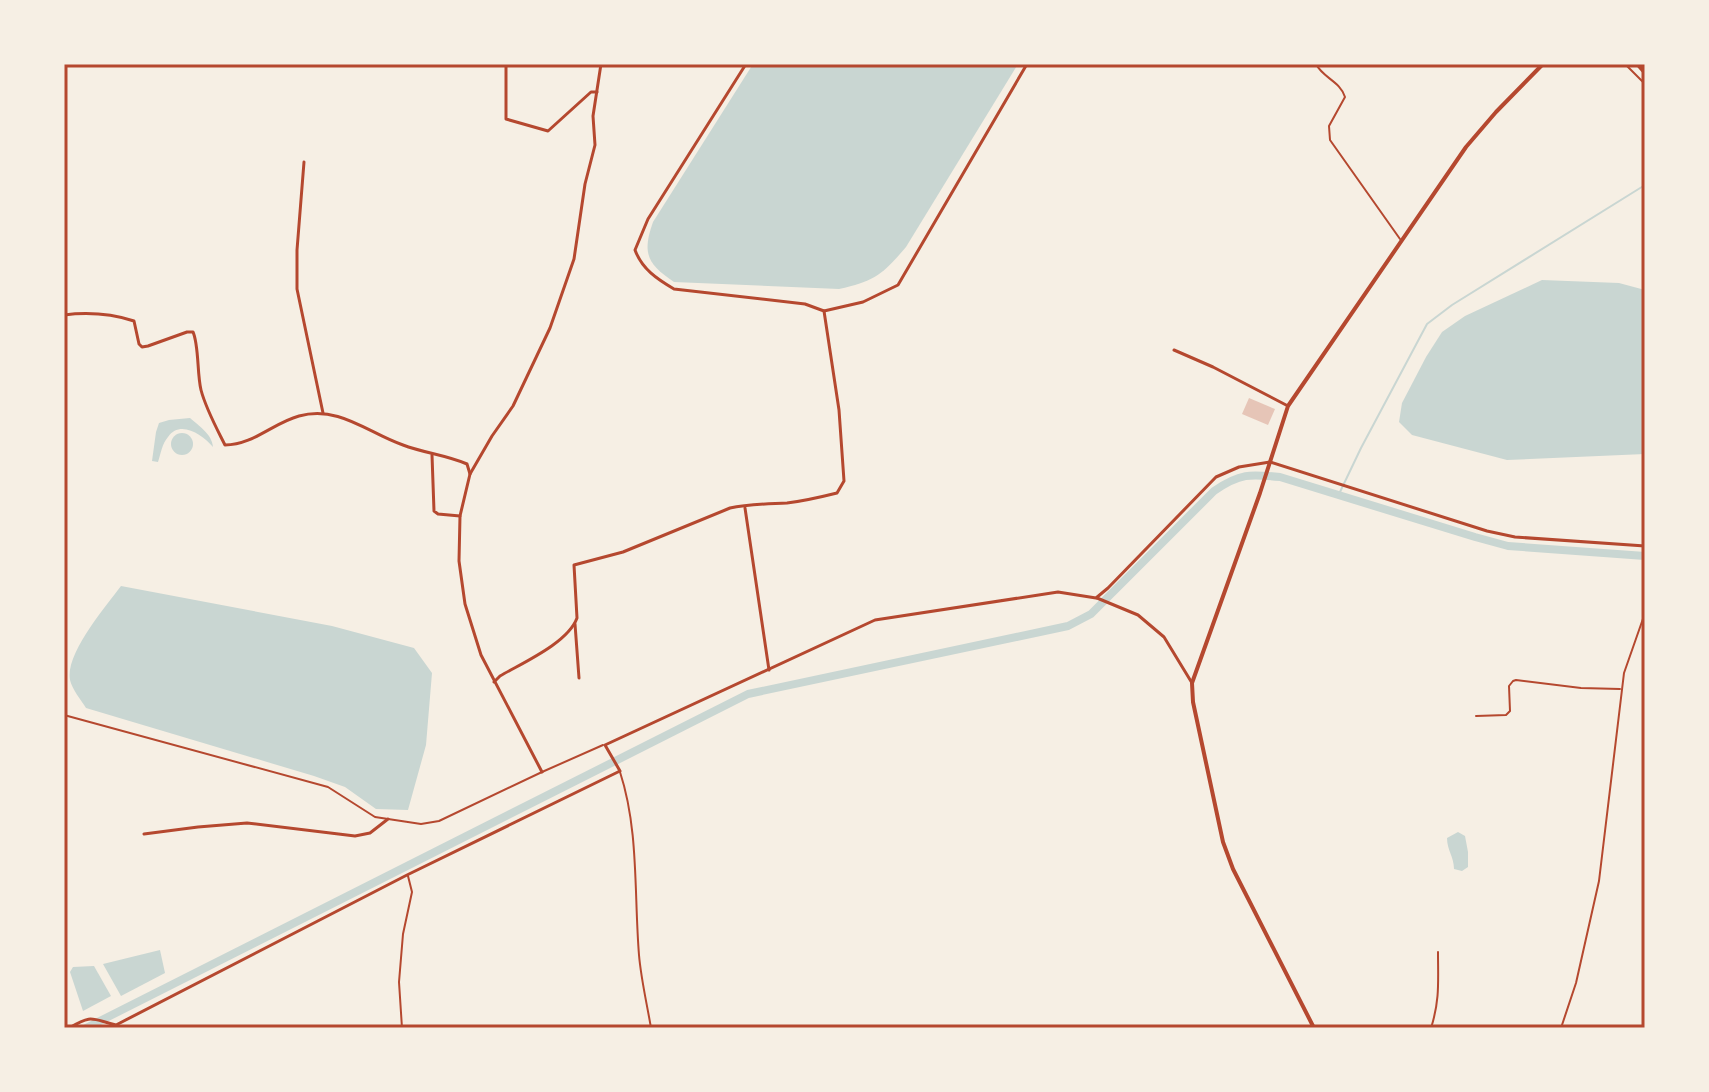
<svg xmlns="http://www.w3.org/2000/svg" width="1709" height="1092" viewBox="0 0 1709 1092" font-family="Inter,sans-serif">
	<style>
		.water { fill: #c9d6d2 }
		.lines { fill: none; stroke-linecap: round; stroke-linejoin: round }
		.stream { stroke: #c9d6d2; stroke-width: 2 }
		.canal { stroke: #c9d6d2; stroke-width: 8 }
		.building { fill: #e6c5b7 }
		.service { stroke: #b5482f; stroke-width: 2 }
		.minor { stroke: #b5482f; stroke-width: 3 }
		.tertiary { stroke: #b5482f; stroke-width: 4 }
		.secondary { stroke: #b5482f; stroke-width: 5 }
		.neatline { fill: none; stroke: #b5482f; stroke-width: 3 }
	</style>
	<rect width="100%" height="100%" fill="#f6efe4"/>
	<g class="water">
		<path d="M753 64H1018L906 247C882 275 875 281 839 289L674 282C647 264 642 253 653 222Z"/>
		<polygon points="1542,280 1619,283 1645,290 1645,454 1507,460 1412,435 1399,422 1402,403 1426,357 1442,332 1465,316"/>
		<path d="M190 418C199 426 212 434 213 447 203 435 180 419 168 437 162 444 161 453 158 462L152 461 156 432 159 423 169 420Z"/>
		<circle cx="182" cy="444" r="11"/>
		<path d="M121 586 332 626 414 648 432 673 426 745 408 810 376 809 345 787 314 776 86 708C81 700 72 689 70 680 65 654 106 606 121 586Z"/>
		<path d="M1458 832 1465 836 1468 852V867L1462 871 1454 869C1454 857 1447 850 1447 838Z"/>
		<polygon points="160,950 165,973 121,996 103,964"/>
		<polygon points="94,966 111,996 83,1011 70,972 73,967"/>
	</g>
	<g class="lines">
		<polyline class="stream" points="1339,494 1361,448 1427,324 1452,305 1645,185"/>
		<path class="canal" d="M86 1028 748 694 1068 626 1091 614 1214 491C1240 473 1250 474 1280 477L1475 537 1508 546 1645 556"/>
	</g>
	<polygon class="building" points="1249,398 1275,409 1268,425 1242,414"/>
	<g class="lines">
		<g class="service">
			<path d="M1316 64C1323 78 1340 81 1345 97L1329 126 1330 140 1400 239"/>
			<polyline points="1625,64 1645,84"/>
			<polyline points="64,715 328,787 375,817 421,824 439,821 542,772 603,745"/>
			<polyline points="1476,716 1506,715 1510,711 1509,686 1513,681 1516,680 1581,688 1620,689"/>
			<path d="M620 772C639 830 634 894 639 955 641 979 647 1004 651 1028"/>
			<polyline points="402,1028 399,982 403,934 412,892 408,876"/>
			<path d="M1431 1028C1440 1000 1438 981 1438 952"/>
			<polyline points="1561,1028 1576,983 1599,881 1624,673 1645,613"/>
		</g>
		<g class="minor">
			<polyline points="506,64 506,119 548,131 591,92 597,92"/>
			<polyline points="304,162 297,250 297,289 323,413"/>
			<polyline points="824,311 863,302 898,285 1027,64"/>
			<path d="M64 315C88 312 112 314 134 321L139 344 142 347 148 346 187 332H193C199 345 197 374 201 390 206 409 216 427 225 445 253 445 273 423 299 416 339 405 368 433 403 445 424 453 446 455 467 464L470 474"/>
			<polyline points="1174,350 1213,367 1288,406"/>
			<polyline points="432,455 434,511 438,514 460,516"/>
			<polyline points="745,508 769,670"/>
			<polyline points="1097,598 1138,615 1164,637 1192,683"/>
			<polyline points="575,624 579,678"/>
			<path d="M494 682 500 676C522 663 568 643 577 618L574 565 623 552 730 508C748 504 768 504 787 503 804 501 821 497 837 493L844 481 839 410 824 311 805 304 674 289C657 279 642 269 635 250L648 219 746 64"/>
			<polyline points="542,772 481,655 465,604 459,561 460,516 470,474 492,436 513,406 550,328 574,259 585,184 595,145 593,116 601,64"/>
			<polyline points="144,834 198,827 247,823 355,836 370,833 388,819"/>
			<path d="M69 1028C93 1014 91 1019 116 1025L407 875 620 771 605 745 875 620 1058 592 1096 598 1108 588 1216 477 1239 467 1270 462 1487 531 1515 537 1645 546"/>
		</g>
		<polyline class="tertiary" points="1314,1028 1233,869 1223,842 1193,702 1192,683 1260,493 1288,406 1466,147 1496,112 1543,64"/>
		<polyline class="secondary" points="1638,64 1645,72"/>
	</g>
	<rect width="1709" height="1092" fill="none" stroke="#f6efe4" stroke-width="132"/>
	<rect x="66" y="66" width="1577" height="960" class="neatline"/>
</svg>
